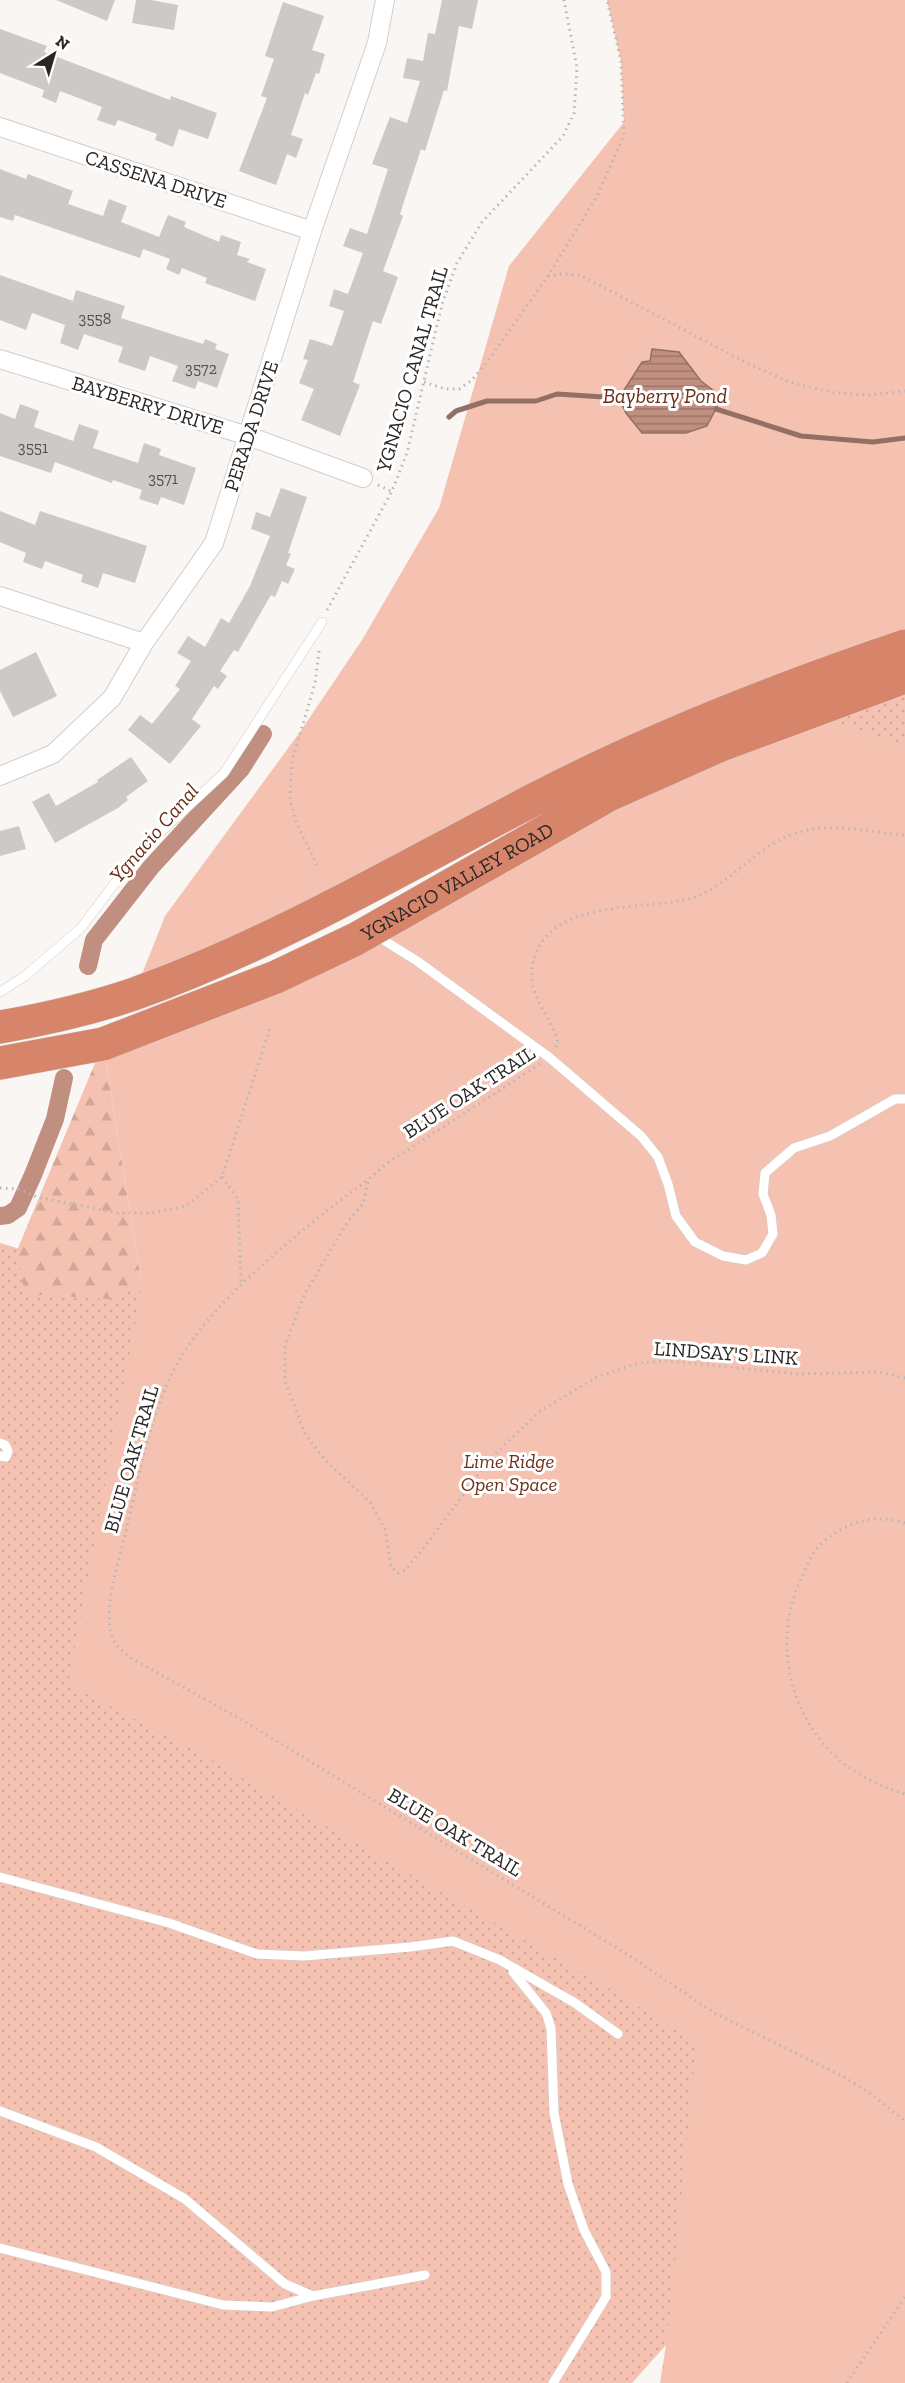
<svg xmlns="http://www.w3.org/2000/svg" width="905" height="2383" viewBox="0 0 905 2383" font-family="'Zilla Slab',serif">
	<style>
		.grass { fill: url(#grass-dots) }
		.forest { fill: url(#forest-firs) }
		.park { fill: #f5c2b1 }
		.water { fill: url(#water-rules); stroke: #927064; stroke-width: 1.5 }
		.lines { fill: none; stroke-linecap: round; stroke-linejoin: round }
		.stream { stroke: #927064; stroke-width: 5 }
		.canal { stroke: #c08f7f; stroke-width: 18 }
		.building { fill: #cdc9c7 }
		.lane-casing { stroke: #d1cdcb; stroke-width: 10 }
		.street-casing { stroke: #d1cdcb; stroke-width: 20 }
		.highway-casing { stroke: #d4d4d4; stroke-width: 34 }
		.path { stroke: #b8b5b4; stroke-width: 3; stroke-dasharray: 1.5 4.5; stroke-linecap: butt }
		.lane { stroke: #fff; stroke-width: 9 }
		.street { stroke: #fff; stroke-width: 18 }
		.highway { stroke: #d7856a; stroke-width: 33 }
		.labels { text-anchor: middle; stroke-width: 6; stroke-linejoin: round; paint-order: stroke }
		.number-label { font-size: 16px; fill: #51504e }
		.street-label { font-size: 20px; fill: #282726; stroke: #fff }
		.park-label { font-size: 20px; font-style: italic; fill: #6d2f1a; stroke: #fff }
		.water-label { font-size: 21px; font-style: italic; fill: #6a2d17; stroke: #fff }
	</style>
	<defs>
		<pattern id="grass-dots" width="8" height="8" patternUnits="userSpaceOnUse" patternTransform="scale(1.5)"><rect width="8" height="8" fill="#f5c2b1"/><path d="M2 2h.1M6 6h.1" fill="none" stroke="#d2a798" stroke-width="1.8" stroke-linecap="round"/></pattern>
		<pattern id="forest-firs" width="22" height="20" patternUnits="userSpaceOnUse" patternTransform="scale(1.5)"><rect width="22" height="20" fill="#f5c2b1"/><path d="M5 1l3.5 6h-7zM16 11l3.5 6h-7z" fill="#d2a798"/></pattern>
		<pattern id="water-rules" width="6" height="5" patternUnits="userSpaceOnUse" patternTransform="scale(1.5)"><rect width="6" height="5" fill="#c08f7f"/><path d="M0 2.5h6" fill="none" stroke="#9c7568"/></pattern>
	</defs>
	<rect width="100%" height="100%" fill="#faf6f4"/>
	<polygon class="grass" points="905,677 905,2383 660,2383 666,2345 632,2383 0,2383 0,1243 142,1286 198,1077"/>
	<polygon class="forest" points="103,1044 142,1286 110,1299 24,1294 18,1248"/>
	<g class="park">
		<polygon points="607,0 905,0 905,646 134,994 165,916 300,732 362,640 439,508 509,266 624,122 621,61"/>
		<polygon points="807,712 905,746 905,2383 661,2383 667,2343 696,2043 620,1995 192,1749 68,1684 142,1286 103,1044"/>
	</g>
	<polygon class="water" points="652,349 679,352 701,381 722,397 707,426 686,433 642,433 626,413 619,398 642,362 650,361"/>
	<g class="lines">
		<g class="stream">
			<polyline points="716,409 801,436 873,442 905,438"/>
			<polyline points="449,417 456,411 487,401 536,401 557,394 619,398"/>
		</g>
		<g class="canal">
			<polyline points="88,966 94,940 151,867 241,769 263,734"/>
			<polyline points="0,1216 8,1215 18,1208 33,1175 55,1119 64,1078"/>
		</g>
	</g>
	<g class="building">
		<polygon points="56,0 115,0 107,21"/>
		<polygon points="136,0 151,0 178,5 174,30 132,23"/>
		<polygon points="442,0 478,0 472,29 459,26 447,91 444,90 425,151 421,149 400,214 403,216 383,271 398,277 381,324 373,321 353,382 360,385 340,436 301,420 314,389 299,383 308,360 303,359 310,339 332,346 344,311 329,306 334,289 348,294 363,253 343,246 350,228 367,234 388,169 372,164 390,117 407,123 420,81 403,78 407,58 423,61 428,33 435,34"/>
		<polygon points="283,2 324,16 312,50 325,54 319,74 316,73 308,95 305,93 291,135 303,139 296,158 287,154 276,185 239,171 267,98 261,96 274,59 265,56"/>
		<polygon points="0,29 47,46 44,52 170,100 171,96 217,113 208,139 179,129 173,147 155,140 157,134 118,120 115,126 97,120 102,107 60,91 56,103 42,97 44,90 0,73"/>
		<polygon points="0,169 26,179 28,174 73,191 68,204 103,216 109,199 127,206 121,222 159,237 168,215 186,222 184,227 219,242 221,235 241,242 237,255 250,259 247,262 266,269 255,301 205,283 207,278 182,268 179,275 166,269 170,259 143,249 140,258 15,215 13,221 0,217"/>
		<polygon points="0,275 73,301 76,290 125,306 121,318 203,344 205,339 217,344 215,349 229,354 217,388 198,381 195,389 172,381 178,366 150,356 145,371 118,362 123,347 84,334 78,350 60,343 65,325 32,313 26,330 0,320"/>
		<polygon points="20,404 39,411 34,427 73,441 79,424 99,431 93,448 138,463 144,443 161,449 159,455 196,468 184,505 161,497 158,505 139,499 142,490 113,480 112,483 55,462 51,473 0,456 0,413 15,419"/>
		<polygon points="281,488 307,497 288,553 291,554 286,565 295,569 288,584 282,581 275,597 271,595 238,652 234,650 220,671 227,676 218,689 214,686 192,719 201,726 170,764 128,730 140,715 152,724 180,689 175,686 191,661 177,653 188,636 205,647 221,618 229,623 250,586 270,536 251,529 256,512 270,517"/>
		<polygon points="0,511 35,525 40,511 147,546 135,583 103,573 98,588 81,582 83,575 45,561 42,569 23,562 26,553 0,542"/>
		<polygon points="36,652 57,696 13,717 0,691 0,670"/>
		<polygon points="131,757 148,781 126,797 128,800 118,808 55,843 32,802 49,793 56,806 98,782 97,780"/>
		<polygon points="19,826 26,849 0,856 0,831"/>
	</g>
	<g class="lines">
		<g class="lane-casing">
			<g id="lane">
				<polyline points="377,936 417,961 550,1058 641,1136 658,1157 668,1184 676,1216 695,1242 723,1256 746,1260 762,1253 773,1234 771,1215 763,1194 765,1173 794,1148 830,1136 895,1099 905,1099"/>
				<polyline points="0,992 25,976 81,928 136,855 224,773 322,622"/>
				<polyline points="0,1443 5,1445 8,1451 6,1457 0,1456"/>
				<polyline points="0,1877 169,1923 257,1954 304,1956 410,1947 453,1941 500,1960 575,2003 618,2034"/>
				<polyline points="513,1972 546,2013 551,2028 554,2113 568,2184 584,2230 606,2272 606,2297 553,2383"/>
				<polyline points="0,2111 96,2147 185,2199 285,2284 313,2296"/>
				<polyline points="0,2248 223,2305 272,2307 313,2296 425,2275"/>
			</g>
		</g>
		<g class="street-casing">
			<g id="street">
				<polyline points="0,127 312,231"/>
				<polyline points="0,359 248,436 363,478"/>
				<polyline points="0,596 144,643"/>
				<polyline points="0,776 53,754 112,698 144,643 214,543 312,231 377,43 385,0"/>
			</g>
		</g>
		<g class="highway-casing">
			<g id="highway">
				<path d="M0 1027C46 1019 90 1009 134 994 274 944 403 867 535 799 654 737 778 689 905 646"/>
				<path id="s1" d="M0 1063 103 1044 276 977 356 939 609 795 721 745 905 677"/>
			</g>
		</g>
		<g class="path">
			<polyline points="548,276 562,274 580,275 747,363 789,382 835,393 871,395 905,391"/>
			<polyline points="424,382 445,389 459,389 472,380 487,362 548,276 597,196 624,135 621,61 607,0"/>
			<polyline points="378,485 391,491"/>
			<polyline points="327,610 392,491 407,453 442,304 457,263 482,222 563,136 574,113 577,68 564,0"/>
			<polyline points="319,651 315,683 292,761 290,799 296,822 319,869"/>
			<path d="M556 1047 558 1042C548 1008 521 992 536 953 555 902 640 909 684 900 728 891 753 846 796 833 831 822 870 832 905 835"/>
			<path d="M540 1064 386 1164C368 1181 348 1194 329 1209 271 1256 193 1318 165 1389 145 1438 136 1492 123 1543 116 1570 102 1615 114 1641 117 1647 124 1652 129 1657L237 1717 630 1956 716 2014 844 2077 871 2094 905 2121"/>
			<polyline points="222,1177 238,1199 241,1284"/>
			<polyline points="368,1182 363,1204 348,1221 304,1295 285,1346 285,1381 305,1434 325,1460 370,1502 385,1529 391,1567 398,1573 405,1570 423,1549 489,1460 540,1411 597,1377 638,1363 668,1361 799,1374 879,1372 905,1378"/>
			<polyline points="0,1188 19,1189 37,1197 118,1213 151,1213 186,1206 222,1177 270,1028"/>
			<path d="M905 1523C898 1521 890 1519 882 1519 858 1517 829 1533 814 1552 809 1559 806 1569 802 1577 776 1630 784 1694 821 1741 841 1767 874 1785 905 1794"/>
			<polyline points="847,2383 905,2297"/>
		</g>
		<use href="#lane" class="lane"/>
		<use href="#street" class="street"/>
		<use href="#highway" class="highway"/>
	</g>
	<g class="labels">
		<g class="number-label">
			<text x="95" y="324">3558</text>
			<text x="201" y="374">3572</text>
			<text x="33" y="453">3551</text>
			<text x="163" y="484">3571</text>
		</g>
		<g class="street-label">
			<text transform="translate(156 179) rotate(18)" y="7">CASSENA DRIVE</text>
			<text transform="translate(412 369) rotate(-74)" y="7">YGNACIO CANAL TRAIL</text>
			<text transform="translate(148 405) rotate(17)" y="7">BAYBERRY DRIVE</text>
			<text transform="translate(251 426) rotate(-72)" y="7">PERADA DRIVE</text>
			<text dy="7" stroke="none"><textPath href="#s1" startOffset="495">YGNACIO VALLEY ROAD</textPath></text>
			<text transform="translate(469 1092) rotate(-33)" y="7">BLUE OAK TRAIL</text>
			<text transform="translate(726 1353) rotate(4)" y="7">LINDSAY'S LINK</text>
			<text transform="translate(131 1459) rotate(-74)" y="7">BLUE OAK TRAIL</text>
			<text transform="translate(455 1832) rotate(31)" y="7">BLUE OAK TRAIL</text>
		</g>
		<g class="park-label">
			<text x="509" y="1468">Lime Ridge<tspan x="509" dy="23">Open Space</tspan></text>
		</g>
		<g class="water-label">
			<text x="665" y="403">Bayberry Pond</text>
			<text transform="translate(154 833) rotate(-49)" y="7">Ygnacio Canal</text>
		</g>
	</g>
	<g transform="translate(54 54) rotate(37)" stroke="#ffffff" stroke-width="4.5" paint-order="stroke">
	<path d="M0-4.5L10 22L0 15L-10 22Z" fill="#282726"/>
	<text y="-9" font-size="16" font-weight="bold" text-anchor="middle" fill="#282726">N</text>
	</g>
</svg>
